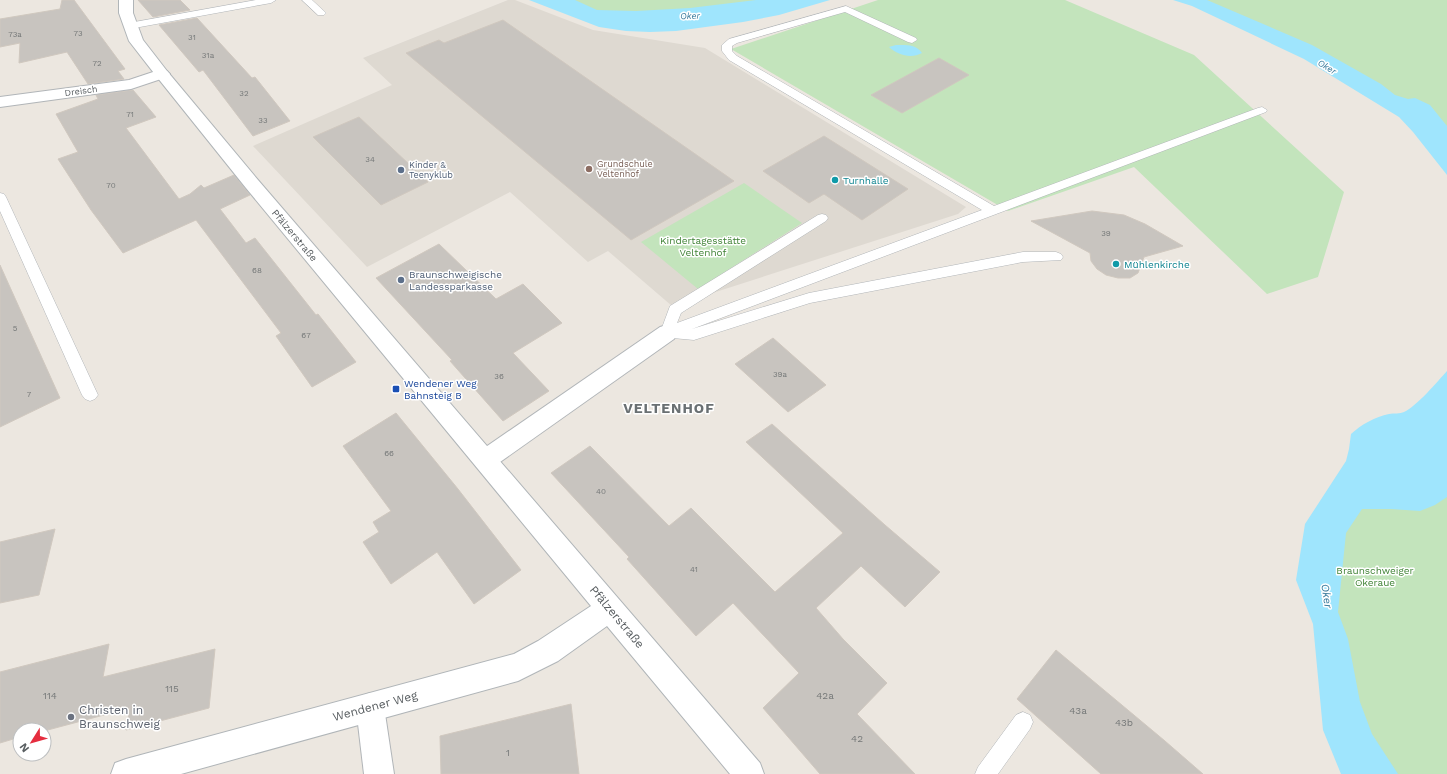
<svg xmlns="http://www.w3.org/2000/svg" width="1447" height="774" viewBox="0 0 1447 774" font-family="'Work Sans',sans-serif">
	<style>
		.education { fill: #ded9d1 }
		.green { fill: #c3e4bc }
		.water { fill: #9fe5fd }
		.building { fill: #c8c4bf; stroke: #d0c8bf }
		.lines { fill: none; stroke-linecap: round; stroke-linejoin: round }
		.lane-casing { stroke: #b1b5b8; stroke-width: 1 }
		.street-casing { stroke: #b1b5b8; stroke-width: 2 }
		.secondary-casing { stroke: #b0b5b8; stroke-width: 2 }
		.lane { fill: #fff; fill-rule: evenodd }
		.street { fill: #fff; fill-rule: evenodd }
		.secondary { fill: #fff; fill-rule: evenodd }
		.education-dot { fill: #8d6e63; stroke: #fff; stroke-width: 1.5 }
		.service-dot { fill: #5c6f8a; stroke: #fff; stroke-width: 1.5 }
		.culture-dot { fill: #0f9aa8; stroke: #fff; stroke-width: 1.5 }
		.transit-dot { fill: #1a4fb4; stroke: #fff; stroke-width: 1.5 }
		.worship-dot { fill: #6b7280; stroke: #fff; stroke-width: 1.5 }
		.labels { text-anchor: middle; stroke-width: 3; stroke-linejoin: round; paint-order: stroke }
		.number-label { font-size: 8px; fill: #757878 }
		.far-water-label { font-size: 9px; font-style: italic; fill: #397b9c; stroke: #fff }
		.far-street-label { font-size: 9px; fill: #595e61; stroke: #fff }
		.far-education-label { font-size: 9px; fill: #785e54; stroke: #fff; text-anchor: start }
		.far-service-label { font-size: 9px; fill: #4e5e75; stroke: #fff; text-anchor: start }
		.culture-label { font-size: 10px; fill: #0d838f; stroke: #fff; text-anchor: start }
		.street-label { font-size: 10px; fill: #595e61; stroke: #fff }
		.park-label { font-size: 10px; fill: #408336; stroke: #fff }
		.service-label { font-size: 10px; fill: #4e5e75; stroke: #fff; text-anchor: start }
		.transit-label { font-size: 10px; fill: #164399; stroke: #fff; text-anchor: start }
		.near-number-label { font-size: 10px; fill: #757878 }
		.water-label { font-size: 11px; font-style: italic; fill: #397b9c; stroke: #fff }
		.near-street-label { font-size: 12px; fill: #595e61; stroke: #fff }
		.near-worship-label { font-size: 12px; fill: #5b616d; stroke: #fff; text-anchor: start }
		.district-label { font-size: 14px; font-weight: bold; letter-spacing: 1px; fill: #6a7073; stroke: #fff }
	</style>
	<rect width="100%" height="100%" fill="#ece7e0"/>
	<polygon class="education" points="508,0 515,0 593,30 705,48 966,207 958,214 672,306 608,251 588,262 510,192 367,267 253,146 392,85 363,58"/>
	<g class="green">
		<polygon points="561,0 825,0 781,12 594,14"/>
		<polygon points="878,0 1065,0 1194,55 1344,192 1318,277 1267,294 1134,167 1008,211 731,49"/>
		<polygon points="1182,0 1447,0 1447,167 1411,119 1288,46"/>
		<polygon points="744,183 802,223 698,289 641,242"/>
		<polygon points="1447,382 1447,774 1359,774 1336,733 1336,489"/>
	</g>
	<g class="water">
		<polygon points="529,0 575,0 597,10 636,11 690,8 756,0 830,0 779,15 743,22 676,31 650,32 626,31 599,27"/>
		<polygon points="1173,0 1207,0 1312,45 1381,84 1395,95 1408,99 1415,98 1430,105 1447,126 1447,175 1413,132 1399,117 1304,59 1192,6"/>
		<path d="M896 45C906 45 916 44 922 53 911 59 898 55 889 47Z"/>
		<path d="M1447 371V497L1435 505 1420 511 1391 509H1362L1346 533 1338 612 1348 639 1360 702 1372 734 1398 774H1341L1323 730 1313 624 1296 580 1305 524 1346 461 1349 449 1351 434C1362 424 1375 417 1389 414 1394 413 1400 414 1404 412 1417 406 1437 382 1447 371Z"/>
	</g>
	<g class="building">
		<polygon points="62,0 74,0 125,69 118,71 124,79 88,84 67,52 19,63 20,43 0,47 0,19 60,9"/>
		<polygon points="138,0 180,0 190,10 153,17"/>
		<polygon points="197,18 252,78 255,77 290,121 253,136 203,70 199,72 159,25"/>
		<polygon points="503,20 734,181 631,240 406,53 439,40 444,43"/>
		<polygon points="939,58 969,75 902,113 871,95"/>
		<polygon points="133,90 156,117 126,128 179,199 190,194 201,185 204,188 234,175 250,195 220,209 246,243 255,238 316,315 318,314 356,362 312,387 276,336 281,333 196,220 123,253 91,210 58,159 78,152 56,114 98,99 96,95"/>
		<polygon points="359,117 428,182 381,205 313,137"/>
		<polygon points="824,136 908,189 862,220 824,194 809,203 763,171"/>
		<polygon points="1092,211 1124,215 1145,224 1183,246 1144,257 1138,273 1130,278 1118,278 1106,275 1097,269 1091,261 1090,253 1031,221"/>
		<polygon points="439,244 496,299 523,284 562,323 513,353 549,391 503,421 450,361 452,360 376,278"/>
		<polygon points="0,265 60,398 0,427"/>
		<polygon points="773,338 826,385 788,412 735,364"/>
		<polygon points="396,413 458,489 521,570 474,604 437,552 391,584 363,542 379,532 373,522 391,511 343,446"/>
		<polygon points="772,424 885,525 940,572 905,607 861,566 816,608 843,639 887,683 857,714 915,774 820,774 763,708 799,673 733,603 696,636 627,559 629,557 551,473 590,446 669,526 691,508 775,592 843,533 746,442"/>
		<polygon points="55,529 39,595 0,603 0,542"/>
		<polygon points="109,644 103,677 215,649 209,708 126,730 130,708 44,731 20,730 20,737 0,743 0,672"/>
		<polygon points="1056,650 1165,741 1203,774 1101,774 1017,699"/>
		<polygon points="571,704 579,774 441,774 440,736"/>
	</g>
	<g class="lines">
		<g class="lane-casing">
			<g id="lane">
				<polygon points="256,0 276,0 271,3 129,29 124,26 129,23"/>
				<polygon points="302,0 312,0 326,13 324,15 318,15"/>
				<polygon points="846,6 916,38 917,40 912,43 908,42 845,12 737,43 732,46 732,51 737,56 994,206 1258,108 1262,107 1267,110 1266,112 692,329 809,293 1023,252 1056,252 1061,254 1063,257 1061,260 1023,262 810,303 694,340 662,337 660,333 670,306 818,215 822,214 826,215 828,218 826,221 681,313 677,323 982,210 729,60 722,51 722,45 729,39"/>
				<polygon points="0,193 4,194 6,197 98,395 95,399 90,401 85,399 82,395 0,211"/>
				<polygon points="1023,712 1030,715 1033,722 1030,729 998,774 975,774 978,767 1016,715"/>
			</g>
		</g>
		<g class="street-casing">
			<g id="street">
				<polygon points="162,69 167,71 170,74 167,77 131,89 0,107 0,97 129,80"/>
				<polygon points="667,325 674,327 677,333 674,339 493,467 485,470 477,467 473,460 477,453 660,327"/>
				<polygon points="370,693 380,697 384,707 394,774 364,774 356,707 360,697"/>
			</g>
		</g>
		<g class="secondary-casing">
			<polygon id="secondary" points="119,0 133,0 133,13 143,40 167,71 258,180 760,763 764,774 730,774 607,626 558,661 518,681 181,774 111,774 115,763 126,759 514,654 538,641 591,606 246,188 157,77 129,41 119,13"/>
		</g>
		<use href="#lane" class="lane"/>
		<use href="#street" class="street"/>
		<use href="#secondary" class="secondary"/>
	</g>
	<circle class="education-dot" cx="589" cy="169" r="4"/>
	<g class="service-dot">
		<circle cx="401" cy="170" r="4"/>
		<circle cx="401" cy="280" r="4"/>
	</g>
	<g class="culture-dot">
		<circle cx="835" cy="180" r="4"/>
		<circle cx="1116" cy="264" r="4"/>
	</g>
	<rect class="transit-dot" x="392" y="385" width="8" height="8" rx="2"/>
	<circle class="worship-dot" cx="71" cy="717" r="4"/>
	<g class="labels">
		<g class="number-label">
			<text x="78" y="36">73</text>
			<text x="15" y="37">73a</text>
			<text x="192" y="40">31</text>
			<text x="208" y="58">31a</text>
			<text x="97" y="66">72</text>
			<text x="244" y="96">32</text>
			<text x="130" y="117">71</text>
			<text x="263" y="123">33</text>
			<text x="370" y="162">34</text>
			<text x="111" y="188">70</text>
			<text x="1106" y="236">39</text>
			<text x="257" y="273">68</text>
			<text x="15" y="331">5</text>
			<text x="306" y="338">67</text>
			<text x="780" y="377">39a</text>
			<text x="499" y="379">36</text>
			<text x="29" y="397">7</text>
			<text x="389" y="456">66</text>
			<text x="601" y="494">40</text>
			<text x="694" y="572">41</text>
		</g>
		<g class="far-water-label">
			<text transform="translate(690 16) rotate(-2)" y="3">Oker</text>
			<text transform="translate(1327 67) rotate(31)" y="3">Oker</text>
		</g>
		<g class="far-street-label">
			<text transform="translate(81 91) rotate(-8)" y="3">Dreisch</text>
		</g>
		<g class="far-education-label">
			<text x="597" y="167">Grundschule<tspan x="597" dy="10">Veltenhof</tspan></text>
		</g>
		<g class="far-service-label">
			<text x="409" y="168">Kinder &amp;<tspan x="409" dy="10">Teenyklub</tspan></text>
		</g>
		<g class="culture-label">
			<text x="843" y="184">Turnhalle</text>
			<text x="1124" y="268">Mühlenkirche</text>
		</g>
		<g class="street-label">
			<text transform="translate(295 235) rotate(50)" y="4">Pfälzerstraße</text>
		</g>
		<g class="park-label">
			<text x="703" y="244">Kindertagesstätte<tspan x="703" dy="12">Veltenhof</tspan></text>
			<text x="1375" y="574">Braunschweiger<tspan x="1375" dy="12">Okeraue</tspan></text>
		</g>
		<g class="service-label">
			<text x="409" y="278">Braunschweigische<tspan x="409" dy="12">Landessparkasse</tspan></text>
		</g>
		<g class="transit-label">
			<text x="404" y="387">Wendener Weg<tspan x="404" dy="12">Bahnsteig B</tspan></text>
		</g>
		<g class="near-number-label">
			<text x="172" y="692">115</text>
			<text x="50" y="699">114</text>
			<text x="825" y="699">42a</text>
			<text x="1078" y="714">43a</text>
			<text x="1124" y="726">43b</text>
			<text x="857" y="742">42</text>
			<text x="508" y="756">1</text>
		</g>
		<g class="water-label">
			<text transform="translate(1327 596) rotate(81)" y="4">Oker</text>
		</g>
		<g class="near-street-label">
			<text transform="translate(617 617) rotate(50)" y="4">Pfälzerstraße</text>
			<text transform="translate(375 706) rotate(-15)" y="4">Wendener Weg</text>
		</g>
		<g class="near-worship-label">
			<text x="79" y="714">Christen in<tspan x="79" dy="14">Braunschweig</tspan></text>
		</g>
		<g class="district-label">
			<text x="669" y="413">VELTENHOF</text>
		</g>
	</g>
	<g transform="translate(32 742) rotate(233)"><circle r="19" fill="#ffffff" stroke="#bdbfc0"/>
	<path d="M0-3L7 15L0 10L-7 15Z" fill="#e52d3f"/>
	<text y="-6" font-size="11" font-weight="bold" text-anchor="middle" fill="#595e61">N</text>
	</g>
</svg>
